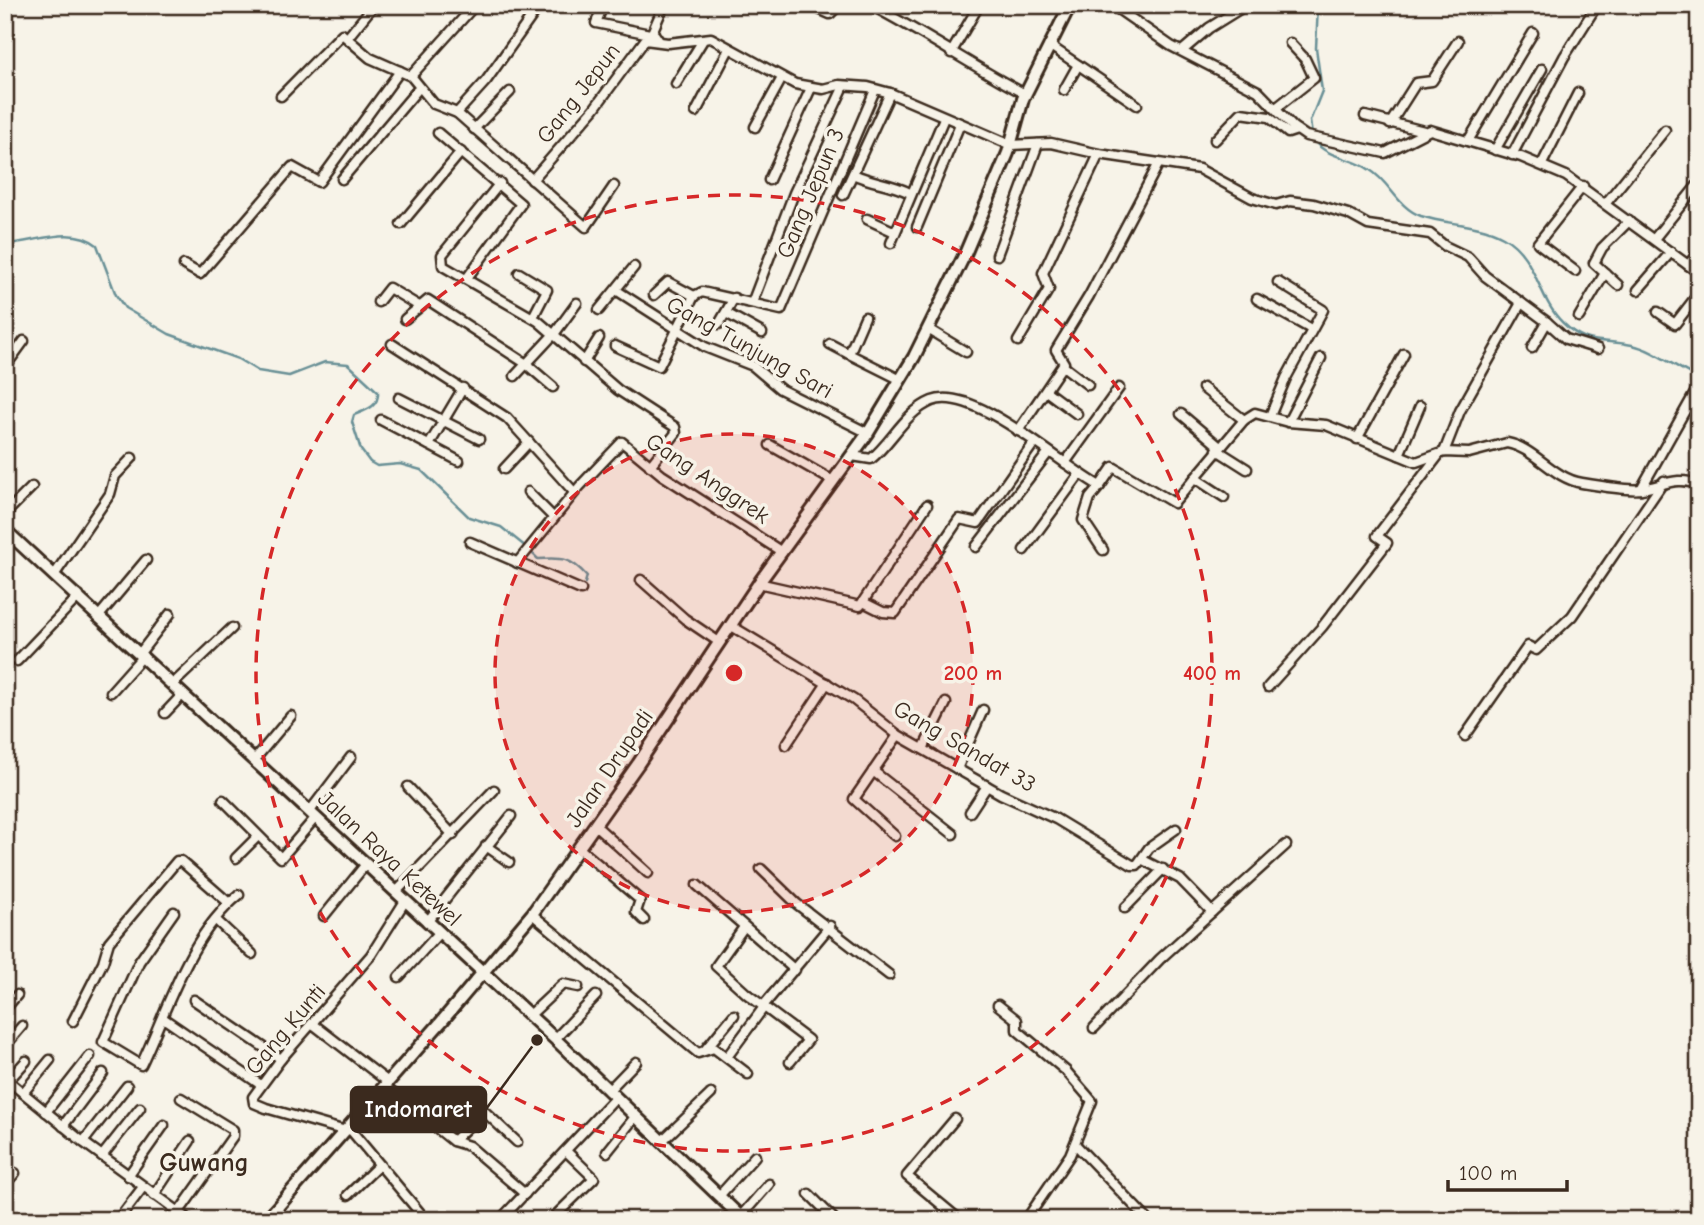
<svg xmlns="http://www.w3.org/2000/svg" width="1704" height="1225" viewBox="0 0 1704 1225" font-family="'Comic Neue',sans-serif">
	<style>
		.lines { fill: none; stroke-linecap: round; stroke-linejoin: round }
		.stream { stroke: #699096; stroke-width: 2.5 }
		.street-casing { stroke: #3b2a1e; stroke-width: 13 }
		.secondary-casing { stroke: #3b2a1e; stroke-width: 16 }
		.street { stroke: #f7f3e8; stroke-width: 8 }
		.secondary { stroke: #f7f3e8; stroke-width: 10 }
		.ring { fill: none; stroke: #d62828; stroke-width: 3.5; stroke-dasharray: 12 9 }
		.labels { text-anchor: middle; stroke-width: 7; stroke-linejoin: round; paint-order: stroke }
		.street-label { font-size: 23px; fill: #3b2a1e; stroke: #f7f3e8 }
		.quarter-label { font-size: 26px; font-weight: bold; fill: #3b2a1e; stroke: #f7f3e8 }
		.centre { fill: #d62828; stroke: #f7f3e8; stroke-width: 3.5 }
		.ring-label { font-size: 21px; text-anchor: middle; font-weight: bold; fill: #d62828; stroke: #f7f3e8; stroke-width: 7; stroke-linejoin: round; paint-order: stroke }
		.leader { fill: none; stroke: #3b2a1e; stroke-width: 2.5 }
		.callout-dot { fill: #3b2a1e; stroke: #f7f3e8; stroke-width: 2.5 }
		.callout { fill: #3b2a1e; stroke: #3b2a1e; stroke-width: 2.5 }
		.callout-label { font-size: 24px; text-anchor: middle; font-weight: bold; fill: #fff }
	</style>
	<rect width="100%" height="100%" fill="#f7f3e8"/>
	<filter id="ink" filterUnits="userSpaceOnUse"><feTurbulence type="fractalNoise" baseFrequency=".0143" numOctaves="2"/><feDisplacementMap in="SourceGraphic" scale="14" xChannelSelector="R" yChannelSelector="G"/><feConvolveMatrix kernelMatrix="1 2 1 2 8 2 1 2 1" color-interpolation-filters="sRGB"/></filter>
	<g filter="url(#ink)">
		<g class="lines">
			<g class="stream">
				<polyline points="1312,135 1310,121 1322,91 1316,48 1318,5"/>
				<path d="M1314 141C1329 159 1352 157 1370 170 1390 182 1397 207 1421 216 1448 225 1477 223 1503 237 1537 256 1537 298 1563 323 1586 346 1604 339 1632 345 1655 350 1677 369 1699 378"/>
				<path d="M5 244C35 243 71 224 97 245L116 295 125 308 169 334 238 359 258 371 289 376 325 362 348 364 378 392C379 407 366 410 354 415L352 422 361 450 370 462 377 466 400 464 421 470 469 517 501 527 526 547"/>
				<path d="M531 552 538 559C562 557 571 558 587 576L585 583"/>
			</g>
			<g class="street-casing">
				<g id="street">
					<polyline points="603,5 596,23 655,35 659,41"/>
					<polyline points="810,5 830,14 839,5"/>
					<path d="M870 5C923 32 972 66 1025 94"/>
					<polyline points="1112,5 1171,46 1258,91 1293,127 1306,136 1385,153 1430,130 1521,157 1566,176 1699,273"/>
					<polyline points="651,35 664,5"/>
					<polyline points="348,37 374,5"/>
					<polyline points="1049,45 1137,105"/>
					<polyline points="1182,51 1209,28 1246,5"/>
					<polyline points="951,53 978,7"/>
					<polyline points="411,76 475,5"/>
					<polyline points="676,84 703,40"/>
					<polyline points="1064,90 1078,65"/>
					<polyline points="281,96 342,34 370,58 411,76 434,104 457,113 586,227 614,186"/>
					<polyline points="1276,108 1314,78 1305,59 1290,43"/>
					<polyline points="696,112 729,49"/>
					<polyline points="457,113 486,81 537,9"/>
					<polyline points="1365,116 1424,131"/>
					<polyline points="1390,124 1416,83 1432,81 1458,41"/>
					<polyline points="755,127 782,78"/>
					<polyline points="474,129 510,92"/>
					<polyline points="438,133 521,204 467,278"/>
					<polyline points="1215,140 1241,113 1269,117 1288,133 1297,130"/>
					<polyline points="1468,141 1533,33"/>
					<polyline points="1495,150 1542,69"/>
					<polyline points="1512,155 1564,57 1597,5"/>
					<polyline points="1542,164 1578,93"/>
					<path d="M853 174C875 184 888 182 910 193"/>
					<polyline points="342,179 419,88"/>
					<polyline points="532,180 594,109 645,40 668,43 711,38 795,84 823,89 839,85 868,87 890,93 1011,145 1051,143 1099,154"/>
					<polyline points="769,180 811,88"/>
					<polyline points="500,183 442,255 443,266 538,321 618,390 675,427 676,433 650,466"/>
					<polyline points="843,195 890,93"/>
					<polyline points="1606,203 1665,130"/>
					<polyline points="867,219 895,232"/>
					<polyline points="401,224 461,152"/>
					<polyline points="917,227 960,124"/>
					<polyline points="1654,239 1699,183"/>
					<polyline points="891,243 944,118"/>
					<polyline points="997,255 1038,144"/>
					<polyline points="184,265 200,274 292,167 319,182 400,71"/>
					<polyline points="1688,265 1699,252"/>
					<polyline points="1575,271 1538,243 1583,186"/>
					<polyline points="519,273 547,290 533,317"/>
					<polyline points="1618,285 1594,263 1602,248 1629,221"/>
					<polyline points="616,290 705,347 753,366 780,389 868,433"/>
					<polyline points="1638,290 1671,252"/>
					<polyline points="654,295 668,282 694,296"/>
					<polyline points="1257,299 1311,329"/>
					<polyline points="378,302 389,288 419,306"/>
					<polyline points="752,303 794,193 844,86"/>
					<polyline points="599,310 634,267"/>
					<polyline points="1658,312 1675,324 1699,293"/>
					<polyline points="726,313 762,333"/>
					<polyline points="865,317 849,354 901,380"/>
					<polyline points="1579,317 1605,273"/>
					<polyline points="405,319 428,300 525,363 553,387"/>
					<polyline points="1547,322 1566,339 1598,349"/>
					<polyline points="719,324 734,298"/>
					<polyline points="928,329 966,352"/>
					<polyline points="1018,341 1049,289 1043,273 1099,154 1199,169 1252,198 1276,205 1290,201 1314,204 1348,214 1368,225 1430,234 1445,246 1468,257 1485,276 1547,322 1532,348"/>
					<polyline points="392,344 507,418 574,492"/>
					<polyline points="830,344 849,354"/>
					<polyline points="615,346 659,366 694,296 702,292 781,310 875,90"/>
					<polyline points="584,362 599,338"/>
					<polyline points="1063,366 1088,385"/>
					<polyline points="5,367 24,341"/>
					<polyline points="515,376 555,333 577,303"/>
					<polyline points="1203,388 1244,420"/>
					<polyline points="1046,391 1077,414"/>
					<polyline points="399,398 479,439"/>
					<polyline points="1181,414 1220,447"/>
					<polyline points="1270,416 1286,378 1323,310 1278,282"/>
					<polyline points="381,420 459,461"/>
					<polyline points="1288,422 1321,358"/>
					<polyline points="1018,431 1064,363 1056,350 1089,296 1159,163"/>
					<polyline points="1357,439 1404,354"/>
					<polyline points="429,445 463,388"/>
					<polyline points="770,445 833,481"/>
					<polyline points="1217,450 1247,469"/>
					<polyline points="1444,452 1460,411 1521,303"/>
					<polyline points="1399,455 1420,406"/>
					<path d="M852 456 871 459C892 442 905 412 932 401 974 384 1062 466 1100 486L1113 467 1174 503 1244 420 1255 413 1288 422 1326 425 1416 462 1444 452 1469 453 1507 443C1535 448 1552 478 1582 483 1594 485 1630 491 1641 489 1663 486 1677 475 1699 485"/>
					<polyline points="1065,463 1119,388"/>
					<polyline points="504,469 529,442"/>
					<polyline points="1195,478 1224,497"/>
					<polyline points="1100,486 1090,498 1083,520 1103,550"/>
					<polyline points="1641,489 1696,391"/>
					<polyline points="528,492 553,517"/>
					<polyline points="5,514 32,487"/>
					<polyline points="470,542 581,590"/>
					<polyline points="976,547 1048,453"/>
					<polyline points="1024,550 1079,475"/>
					<polyline points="517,563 580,486 622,442 662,475 782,552"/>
					<polyline points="55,574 110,494 115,476 132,458"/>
					<polyline points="641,580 685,619 719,642"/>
					<polyline points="758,583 860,606 927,505"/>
					<polyline points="863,602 883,612 895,613 959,519 978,523 1034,443"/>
					<polyline points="99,616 146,560"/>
					<polyline points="730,625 854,700 898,735 1001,794 1056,819 1132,865 1137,865 1149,848 1176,829"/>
					<polyline points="140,653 170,614"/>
					<polyline points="17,661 79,596"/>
					<polyline points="173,684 232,628"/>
					<polyline points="1268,687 1322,627 1387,543 1377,536 1438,456"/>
					<polyline points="111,692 143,656"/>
					<polyline points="165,713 183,694"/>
					<polyline points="1465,736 1528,646 1536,650 1572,616 1664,481"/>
					<polyline points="786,745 827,683"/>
					<polyline points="923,749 946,703"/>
					<polyline points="255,759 291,716"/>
					<polyline points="957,769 983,710"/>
					<polyline points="873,771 953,834"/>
					<polyline points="408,787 453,835"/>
					<polyline points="223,800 281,858 316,817"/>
					<polyline points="310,811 351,757"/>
					<polyline points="970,812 987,786"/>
					<polyline points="595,825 648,873"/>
					<polyline points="895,836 854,799 898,735"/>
					<polyline points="486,846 509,862"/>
					<polyline points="579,848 640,900 636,912 644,920"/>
					<polyline points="236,858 257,837"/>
					<polyline points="1143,860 1180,879 1212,912"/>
					<polyline points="761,869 797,904 889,975"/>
					<polyline points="697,885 795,970"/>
					<polyline points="396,892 494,790"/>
					<polyline points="1125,908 1163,869"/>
					<path d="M174 912 139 962 103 1042 141 1065C168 1009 188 936 239 895"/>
					<polyline points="532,914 698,1053 714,1048 748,1074"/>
					<polyline points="324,916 366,864"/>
					<polyline points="216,920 252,954"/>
					<polyline points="427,922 511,816"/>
					<polyline points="744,927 716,966 747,994 808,1040 790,1062"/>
					<polyline points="399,977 439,933"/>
					<polyline points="194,1000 281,1059"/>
					<polyline points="998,1005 1017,1020 1017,1030 1066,1071 1092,1101 1070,1155 1026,1220"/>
					<polyline points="763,1006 830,926"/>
					<polyline points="5,1009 17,995"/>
					<polyline points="529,1016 563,984 578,987"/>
					<polyline points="163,1018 261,1085"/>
					<polyline points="73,1021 103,962 109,942 177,861 181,861 229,903"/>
					<polyline points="313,1024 388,1082"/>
					<polyline points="1094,1028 1160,959 1286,845"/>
					<polyline points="555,1039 596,996"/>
					<polyline points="5,1046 22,1026"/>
					<polyline points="705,1050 734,1015"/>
					<polyline points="727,1057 764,1007"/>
					<polyline points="5,1078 83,1142 190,1220"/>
					<polyline points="5,1084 26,1061"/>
					<polyline points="384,1086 453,1141 469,1146 525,1194"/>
					<polyline points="608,1091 636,1062"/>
					<polyline points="23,1093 50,1060"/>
					<polyline points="46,1112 90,1056"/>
					<polyline points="955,1119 907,1176 960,1220"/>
					<polyline points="429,1123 456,1094"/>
					<polyline points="63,1126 103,1073"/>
					<polyline points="349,1128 426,1220"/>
					<polyline points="346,1131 266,1108 254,1103 253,1097 281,1059 371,955 405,901"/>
					<polyline points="453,1141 484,1111 517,1142"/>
					<polyline points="83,1142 127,1086"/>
					<polyline points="661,1142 711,1094"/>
					<polyline points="1076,1145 1148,1220"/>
					<polyline points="607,1152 635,1117"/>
					<polyline points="102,1156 140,1108"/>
					<polyline points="128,1176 164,1125"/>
					<polyline points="5,1184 15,1173"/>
					<polyline points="809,1194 835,1220"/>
					<polyline points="154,1195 190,1141"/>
					<polyline points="348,1195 379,1165"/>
					<polyline points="719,1196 755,1156"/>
					<polyline points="179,1212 233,1136 233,1130 181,1098"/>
					<polyline points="741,1216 769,1184"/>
					<polyline points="118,1220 143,1187"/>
					<polyline points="500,1220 615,1098"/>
					<polyline points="551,1220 594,1178 566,1151"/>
				</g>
			</g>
			<g class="secondary-casing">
				<g id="secondary">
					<polyline points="5,530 555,1039 744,1220"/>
					<polyline points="266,1220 442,1021 532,914 638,764 761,580 868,433 914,357 965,254 1008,153 1023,99 1070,5"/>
				</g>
			</g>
			<use href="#street" class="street"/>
			<use href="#secondary" class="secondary"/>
		</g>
	</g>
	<circle cx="734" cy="673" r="239" fill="#d62828" fill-opacity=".12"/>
	<g class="ring">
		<circle cx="734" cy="673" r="239"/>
		<circle cx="734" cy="673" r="478"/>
	</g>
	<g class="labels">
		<g class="street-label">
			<text transform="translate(578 93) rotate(-52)" y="8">Gang Jepun</text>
			<text transform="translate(810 193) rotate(-67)" y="8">Gang Jepun 3</text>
			<text transform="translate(750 347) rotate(29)" y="8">Gang Tunjung Sari</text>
			<text transform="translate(708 478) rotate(34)" y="8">Gang Anggrek</text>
			<text transform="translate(965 746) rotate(30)" y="8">Gang Sandat 33</text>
			<text transform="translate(609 768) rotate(-56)" y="8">Jalan Drupadi</text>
			<text transform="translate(390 858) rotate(43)" y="8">Jalan Raya Ketewel</text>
			<text transform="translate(285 1029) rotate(-50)" y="8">Gang Kunti</text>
		</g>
		<g class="quarter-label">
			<text x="204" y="1171">Guwang</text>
		</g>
	</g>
	<circle cx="734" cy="673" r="10" class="centre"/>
	<g class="ring-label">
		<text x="973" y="680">200 m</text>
		<text x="1212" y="680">400 m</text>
	</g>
	<path class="leader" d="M537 1040L486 1109"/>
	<circle class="callout-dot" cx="537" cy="1040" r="7"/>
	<rect class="callout" x="351" y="1087" width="135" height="45" rx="7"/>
	<g class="callout-label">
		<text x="418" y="1117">Indomaret</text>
	</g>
	<rect width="1704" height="1225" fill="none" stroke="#f7f3e8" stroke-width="28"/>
	<rect x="14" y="14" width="1676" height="1197" fill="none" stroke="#3b2a1e" stroke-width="2.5" filter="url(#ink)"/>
	<path d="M1448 1180v10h119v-10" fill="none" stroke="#3b2a1e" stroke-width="3.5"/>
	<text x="1459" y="1180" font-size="21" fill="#3b2a1e" stroke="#f7f3e8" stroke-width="5" paint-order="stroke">100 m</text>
</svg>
